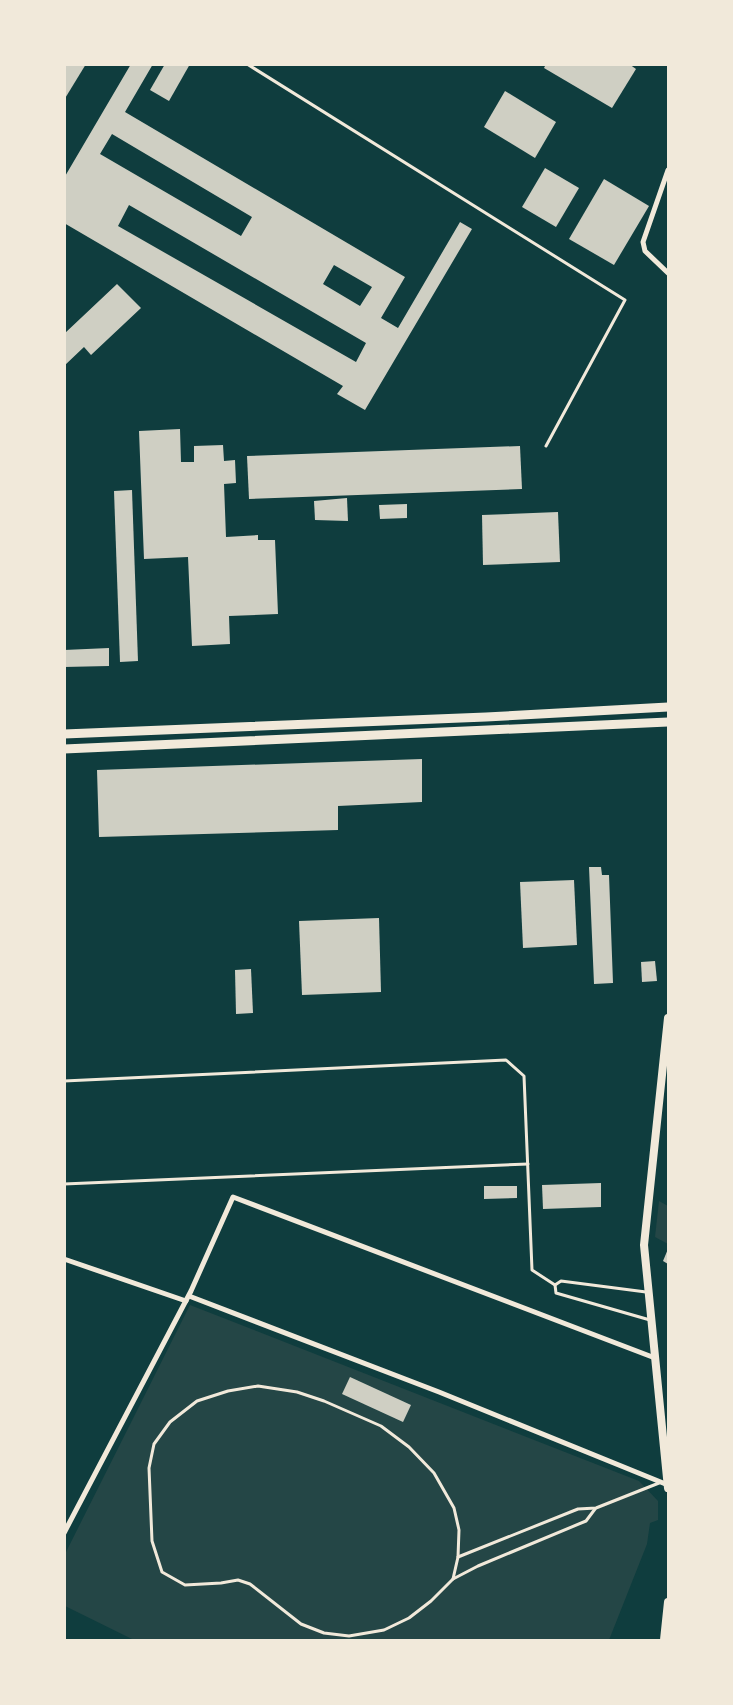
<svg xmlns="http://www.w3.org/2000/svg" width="733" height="1705" viewBox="0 0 733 1705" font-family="'Noto Sans',sans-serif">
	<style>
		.green { fill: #244646 }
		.building { fill: #cfcfc3; fill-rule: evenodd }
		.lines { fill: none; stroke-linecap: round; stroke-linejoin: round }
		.service { stroke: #f1e9da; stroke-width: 3 }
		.minor { stroke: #f1e9da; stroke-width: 5 }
		.primary { stroke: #f1e9da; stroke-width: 8 }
		.trunk { stroke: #f1e9da; stroke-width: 9 }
	</style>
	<rect width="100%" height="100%" fill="#0f3d3e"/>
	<g class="green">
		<polygon points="659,1201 668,1206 668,1244 655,1237"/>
		<polygon points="190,1305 639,1481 658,1501 658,1520 650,1523 647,1544 609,1640 134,1640 65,1606 64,1556"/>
	</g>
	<g class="building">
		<polygon points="64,64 86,64 64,100"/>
		<path d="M131 64H153L125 112 405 277 381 318 398 328 460 222 472 229 365 410 337 394 343 386 64 223V178ZM112 134 252 217 241 236 100 154ZM129 205 366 343 356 362 118 226ZM334 265 372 287 360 306 323 284Z"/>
		<polygon points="165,64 190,64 169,101 150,90"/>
		<polygon points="546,64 629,64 636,69 612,108 544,68"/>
		<polygon points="505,91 556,122 535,158 484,127"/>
		<polygon points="545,168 579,188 556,227 522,207"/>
		<polygon points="604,179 649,206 614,265 569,239"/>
		<polygon points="117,284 141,308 91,355 84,347 64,366 64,334"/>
		<polygon points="180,429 181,462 194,462 194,446 223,445 224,461 235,460 236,483 224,484 226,537 258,535 258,540 275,540 278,614 229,616 230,644 192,646 188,557 144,559 139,431"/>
		<polygon points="520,446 522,489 249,499 247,456"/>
		<polygon points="132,490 138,661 120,662 114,491"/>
		<polygon points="347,498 348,521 315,520 314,501"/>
		<polygon points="407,504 407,518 380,519 379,505"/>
		<polygon points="558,512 560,562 483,565 482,515"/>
		<polygon points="109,648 109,666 64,667 64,650"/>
		<polygon points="422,759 422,802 338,806 338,830 99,837 97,770"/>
		<polygon points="589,867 601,867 602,875 609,875 613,983 594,984"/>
		<polygon points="574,880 577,945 523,948 520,882"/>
		<polygon points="379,918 381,992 302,995 299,921"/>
		<polygon points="655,961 657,981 642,982 641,962"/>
		<polygon points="251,969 253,1013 236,1014 235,970"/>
		<polygon points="601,1183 601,1207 543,1209 542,1185"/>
		<polygon points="484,1186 517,1186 517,1198 484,1199"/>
		<polygon points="668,1249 668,1264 663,1261"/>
		<polygon points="350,1377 411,1405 403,1422 342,1394"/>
	</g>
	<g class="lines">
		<g class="service">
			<polyline points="247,64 625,300 546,446"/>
			<polyline points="64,1081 506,1060 524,1076 532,1270 555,1285"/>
			<polyline points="64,1184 528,1164"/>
			<polyline points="646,1292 561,1281 555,1285 556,1293 650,1320"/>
			<polygon points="258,1386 297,1392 324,1401 381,1426 409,1447 434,1473 454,1508 459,1530 458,1557 453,1579 431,1601 409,1618 384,1630 349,1636 324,1633 301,1624 250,1584 238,1580 221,1583 185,1585 162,1572 152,1541 149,1468 154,1444 170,1422 197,1401 228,1391"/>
			<polyline points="458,1557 578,1509 596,1508 659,1483"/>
			<polyline points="453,1579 478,1566 586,1521 595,1509"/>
		</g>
		<g class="minor">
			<polyline points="668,170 643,242 645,251 668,273"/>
			<polyline points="64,1259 186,1301"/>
			<polyline points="189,1296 439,1392 668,1485"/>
			<polyline points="64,1533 191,1291 233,1197 655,1358"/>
		</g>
		<g class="primary">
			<polyline points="668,1018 644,1245 668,1488"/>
			<polyline points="664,1640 668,1602"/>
		</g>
		<g class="trunk">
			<polyline points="64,734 486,717 668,707"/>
			<polyline points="64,749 668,722"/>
		</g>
	</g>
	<rect width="733" height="1705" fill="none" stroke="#f1e9da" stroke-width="132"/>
</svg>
